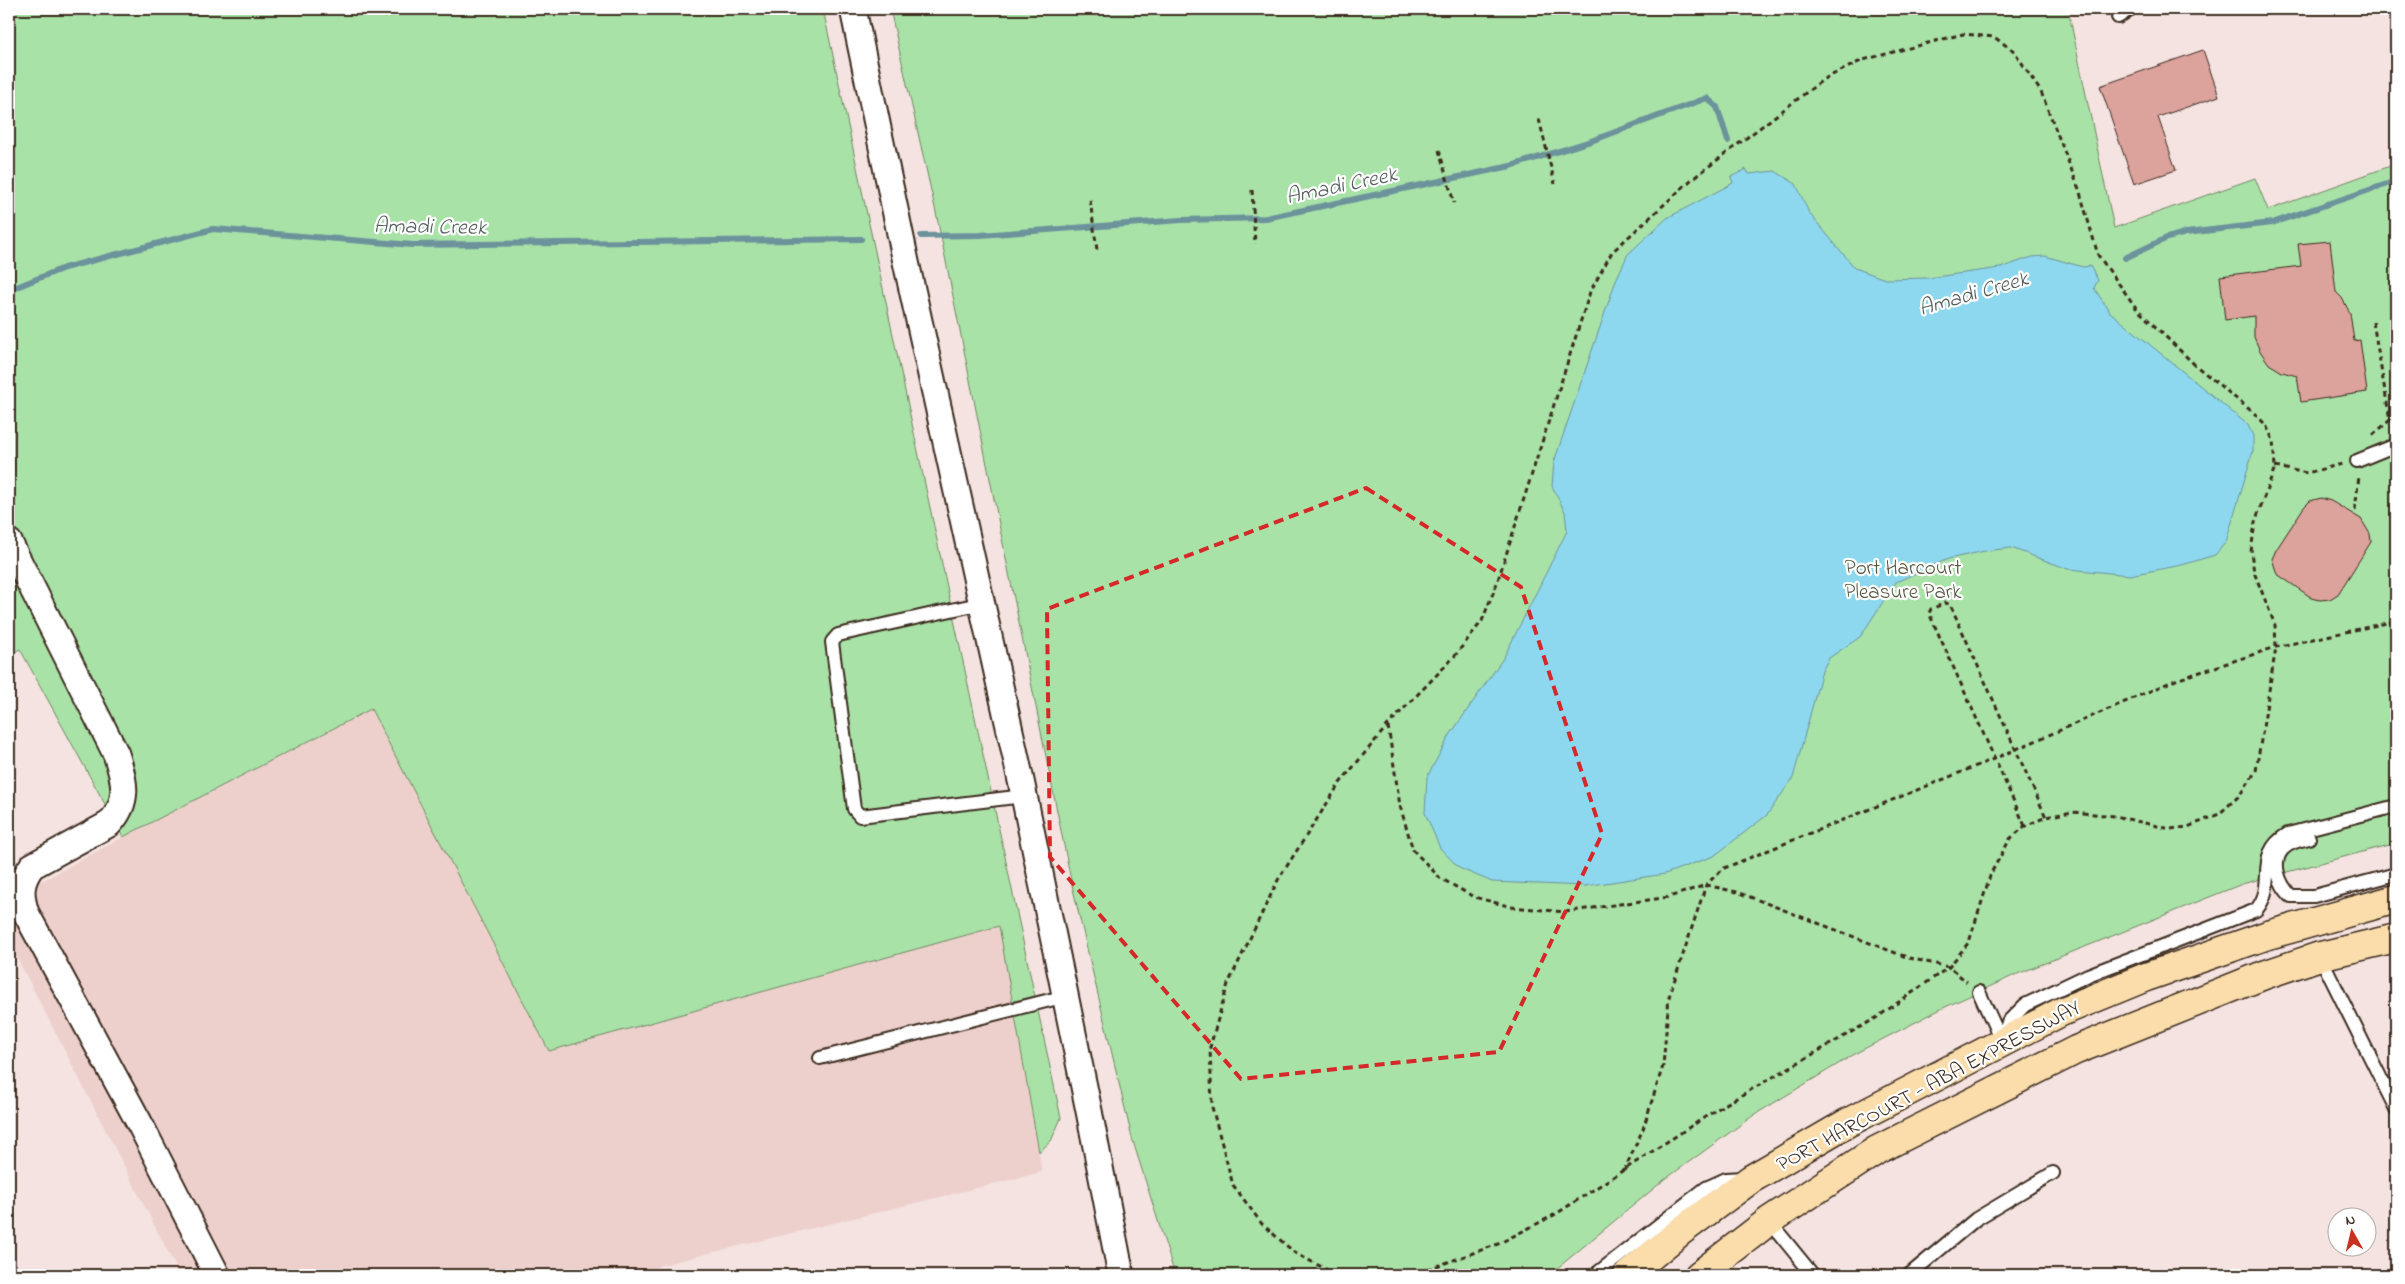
<svg xmlns="http://www.w3.org/2000/svg" width="2405" height="1284" viewBox="0 0 2405 1284" font-family="'Indie Flower',sans-serif">
	<style>
		.built { fill: #edd0cc }
		.green { fill: #a8e2a7; stroke: #728662 }
		.water { fill: #8dd8ee; stroke: #6c929b }
		.lines { fill: none; stroke-linecap: round; stroke-linejoin: round }
		.stream { stroke: #6c929b; stroke-width: 6 }
		.building { fill: #dca29c; stroke: #3b2a1e }
		.service-casing { stroke: #3b2a1e; stroke-width: 16 }
		.minor-casing { stroke: #3b2a1e; stroke-width: 29 }
		.trunk-casing { stroke: #3b2a1e; stroke-width: 31 }
		.path { stroke: #3b2a1e; stroke-width: 3; stroke-dasharray: 5 4; stroke-linecap: butt }
		.service { stroke: #fff; stroke-width: 12 }
		.minor { stroke: #fff; stroke-width: 25 }
		.trunk { stroke: #faddab; stroke-width: 28 }
		.marked { fill: none; stroke: #d62828; stroke-width: 4; stroke-dasharray: 10 6; stroke-linejoin: round }
		.labels { text-anchor: middle; stroke-width: 4.5; stroke-linejoin: round; paint-order: stroke }
		.park-label { font-size: 21px; fill: #565840; stroke: #fff }
		.street-label { font-size: 21px; fill: #3b2a1e; stroke: #fff }
		.water-label { font-size: 22px; font-style: italic; fill: #545e5c; stroke: #fff }
	</style>
	<rect width="100%" height="100%" fill="#f4e3e1"/>
	<filter id="ink" filterUnits="userSpaceOnUse"><feTurbulence type="fractalNoise" baseFrequency=".02" numOctaves="2"/><feDisplacementMap in="SourceGraphic" scale="10" xChannelSelector="R" yChannelSelector="G"/><feConvolveMatrix kernelMatrix="1 2 1 2 8 2 1 2 1" color-interpolation-filters="sRGB"/></filter>
	<g filter="url(#ink)">
		<polygon class="built" points="371,709 549,1051 999,926 1042,1172 661,1265 642,1275 180,1275 9,942 9,899 123,837"/>
		<g class="green">
			<polygon points="9,9 823,9 1061,1118 1051,1141 1039,1152 999,926 549,1051 371,709 123,837 20,649 9,655"/>
			<polygon points="890,9 2068,9 2114,228 2255,178 2268,210 2396,164 2396,843 2242,884 2015,975 1941,1009 1858,1052 1754,1115 1664,1180 1549,1275 1175,1275 1132,1138 1072,885 937,217"/>
		</g>
		<polygon class="water" points="1746,169 1749,174 1775,171 1796,184 1809,213 1855,268 1885,279 1928,278 2000,268 2032,257 2045,256 2083,267 2090,266 2098,280 2094,288 2110,312 2248,425 2253,436 2253,451 2226,542 2215,555 2182,565 2130,575 2068,569 2011,548 1985,551 1948,559 1896,582 1860,637 1829,658 1822,671 1793,778 1767,815 1714,856 1665,874 1585,886 1492,882 1459,868 1440,848 1425,813 1427,777 1450,735 1504,657 1567,531 1565,512 1552,486 1554,462 1616,280 1628,254 1667,218 1733,183 1731,177"/>
		<g class="lines">
			<g class="stream">
				<polyline points="921,236 980,235 1181,220 1266,218 1511,166 1591,141 1707,98 1717,107 1728,141"/>
				<polyline points="2125,258 2167,238 2186,233 2272,223 2396,181"/>
				<polyline points="9,290 64,268 213,229 413,245 861,239"/>
			</g>
		</g>
		<g class="building">
			<polygon points="2203,50 2219,96 2158,117 2176,170 2134,184 2100,86"/>
			<polygon points="2330,241 2336,292 2342,298 2350,313 2354,341 2360,340 2367,392 2301,402 2297,376 2282,372 2269,364 2260,351 2254,337 2254,316 2225,320 2220,276 2301,266 2298,244"/>
			<polygon points="2321,498 2331,501 2361,519 2370,534 2371,542 2338,594 2330,599 2320,600 2312,598 2277,574 2272,559 2276,550 2304,507 2310,501"/>
		</g>
		<g class="lines">
			<g class="service-casing">
				<g id="service">
					<polyline points="2118,17 2130,9"/>
					<polyline points="2357,461 2396,445"/>
					<polyline points="983,603 838,635 832,642 854,809 860,816 1024,796"/>
					<path d="M2309 838C2300 840 2289 842 2283 849 2270 863 2280 885 2291 896H2314L2396 874"/>
					<polyline points="2320,956 2396,1109"/>
					<polyline points="1979,992 2002,1042"/>
					<path d="M2003 1040 2008 1022 2025 1005 2088 975 2256 910C2279 883 2252 855 2288 834L2396 806"/>
					<polyline points="820,1058 1066,996"/>
					<polyline points="1769,1221 1813,1275"/>
					<polyline points="1595,1275 1706,1188 1726,1179 1743,1178"/>
					<polyline points="1909,1275 1976,1219 2053,1173"/>
				</g>
			</g>
			<g class="minor-casing">
				<g id="minor">
					<polyline points="853,9 906,262 1020,776 1089,1111 1121,1275"/>
					<path d="M9 542 116 754C125 781 130 802 109 824L32 866C20 882 20 894 26 913L141 1126 217 1275"/>
				</g>
			</g>
			<g class="trunk-casing">
				<g id="trunk">
					<polyline points="1628,1275 1681,1231 1751,1179 1847,1123 2061,1012 2146,977 2268,935 2396,899"/>
					<polyline points="1699,1275 1769,1221 1877,1150 2076,1050 2264,975 2320,956 2396,938"/>
				</g>
			</g>
			<g class="path">
				<polyline points="1539,119 1555,184"/>
				<polyline points="1439,150 1454,203"/>
				<polyline points="1252,190 1255,244"/>
				<polyline points="1090,200 1097,250"/>
				<polyline points="2373,322 2390,420 2373,435"/>
				<polyline points="2275,467 2307,473 2342,464"/>
				<polyline points="2355,510 2359,476"/>
				<polyline points="1388,726 1400,806 1413,850 1440,878 1474,897 1512,907 1565,912 1669,897 1706,885 1737,892 1909,958 1949,967 1967,982"/>
				<polyline points="2025,826 1929,613 1931,609 1945,603 1950,604 2046,817"/>
				<polyline points="1624,1171 1643,1129 1663,1066 1669,997 1706,885 1722,869 1996,758 2173,681 2276,647 2396,621"/>
				<polyline points="1337,1275 1295,1253 1262,1224 1233,1185 1212,1107 1210,1047 1228,984 1278,880 1340,783 1388,725 1454,657 1482,621 1497,583 1590,292 1612,252 1691,180 1824,79 1863,60 1963,34 1994,37 2014,51 2041,92 2079,189 2098,255 2137,309 2195,365 2255,414 2266,425 2273,440 2275,467 2255,522 2251,552 2254,572 2275,625 2276,647 2256,771 2239,796 2219,814 2188,827 2170,829 2115,816 2072,812 2046,817 2025,826 2010,839 1991,873 1969,942 1949,967 1876,1018 1719,1108 1556,1214 1498,1244 1412,1275"/>
			</g>
			<use href="#service" class="service"/>
			<use href="#minor" class="minor"/>
			<use href="#trunk" class="trunk"/>
		</g>
	</g>
	<path class="marked" d="M1366 488 1521 587 1602 834 1499 1052 1241 1079 1050 857 1047 609Z"/>
	<g class="labels">
		<g class="park-label">
			<text x="1903" y="574">Port Harcourt<tspan x="1903" dy="24">Pleasure Park</tspan></text>
		</g>
		<g class="street-label">
			<text transform="translate(1928 1085) rotate(-28)" y="7">PORT HARCOURT - ABA EXPRESSWAY</text>
		</g>
		<g class="water-label">
			<text transform="translate(1341 184) rotate(-12)" y="8">Amadi Creek</text>
			<text transform="translate(430 225) rotate(1)" y="8">Amadi Creek</text>
			<text transform="translate(1973 292) rotate(-16)" y="8">Amadi Creek</text>
		</g>
	</g>
	<rect width="2405" height="1284" fill="none" stroke="#fff" stroke-width="30"/>
	<rect x="15" y="15" width="2375" height="1254" fill="none" stroke="#3b2a1e" stroke-width="2" filter="url(#ink)"/>
	<g transform="translate(2352 1232) rotate(352)"><circle r="24" fill="#ffffff" stroke="#b1aaa5"/>
	<path d="M0-4L9 19L0 12L-9 19Z" fill="#c8321e"/>
	<text y="-8" font-size="14" font-weight="bold" text-anchor="middle" fill="#3b2a1e">N</text>
	</g>
</svg>
